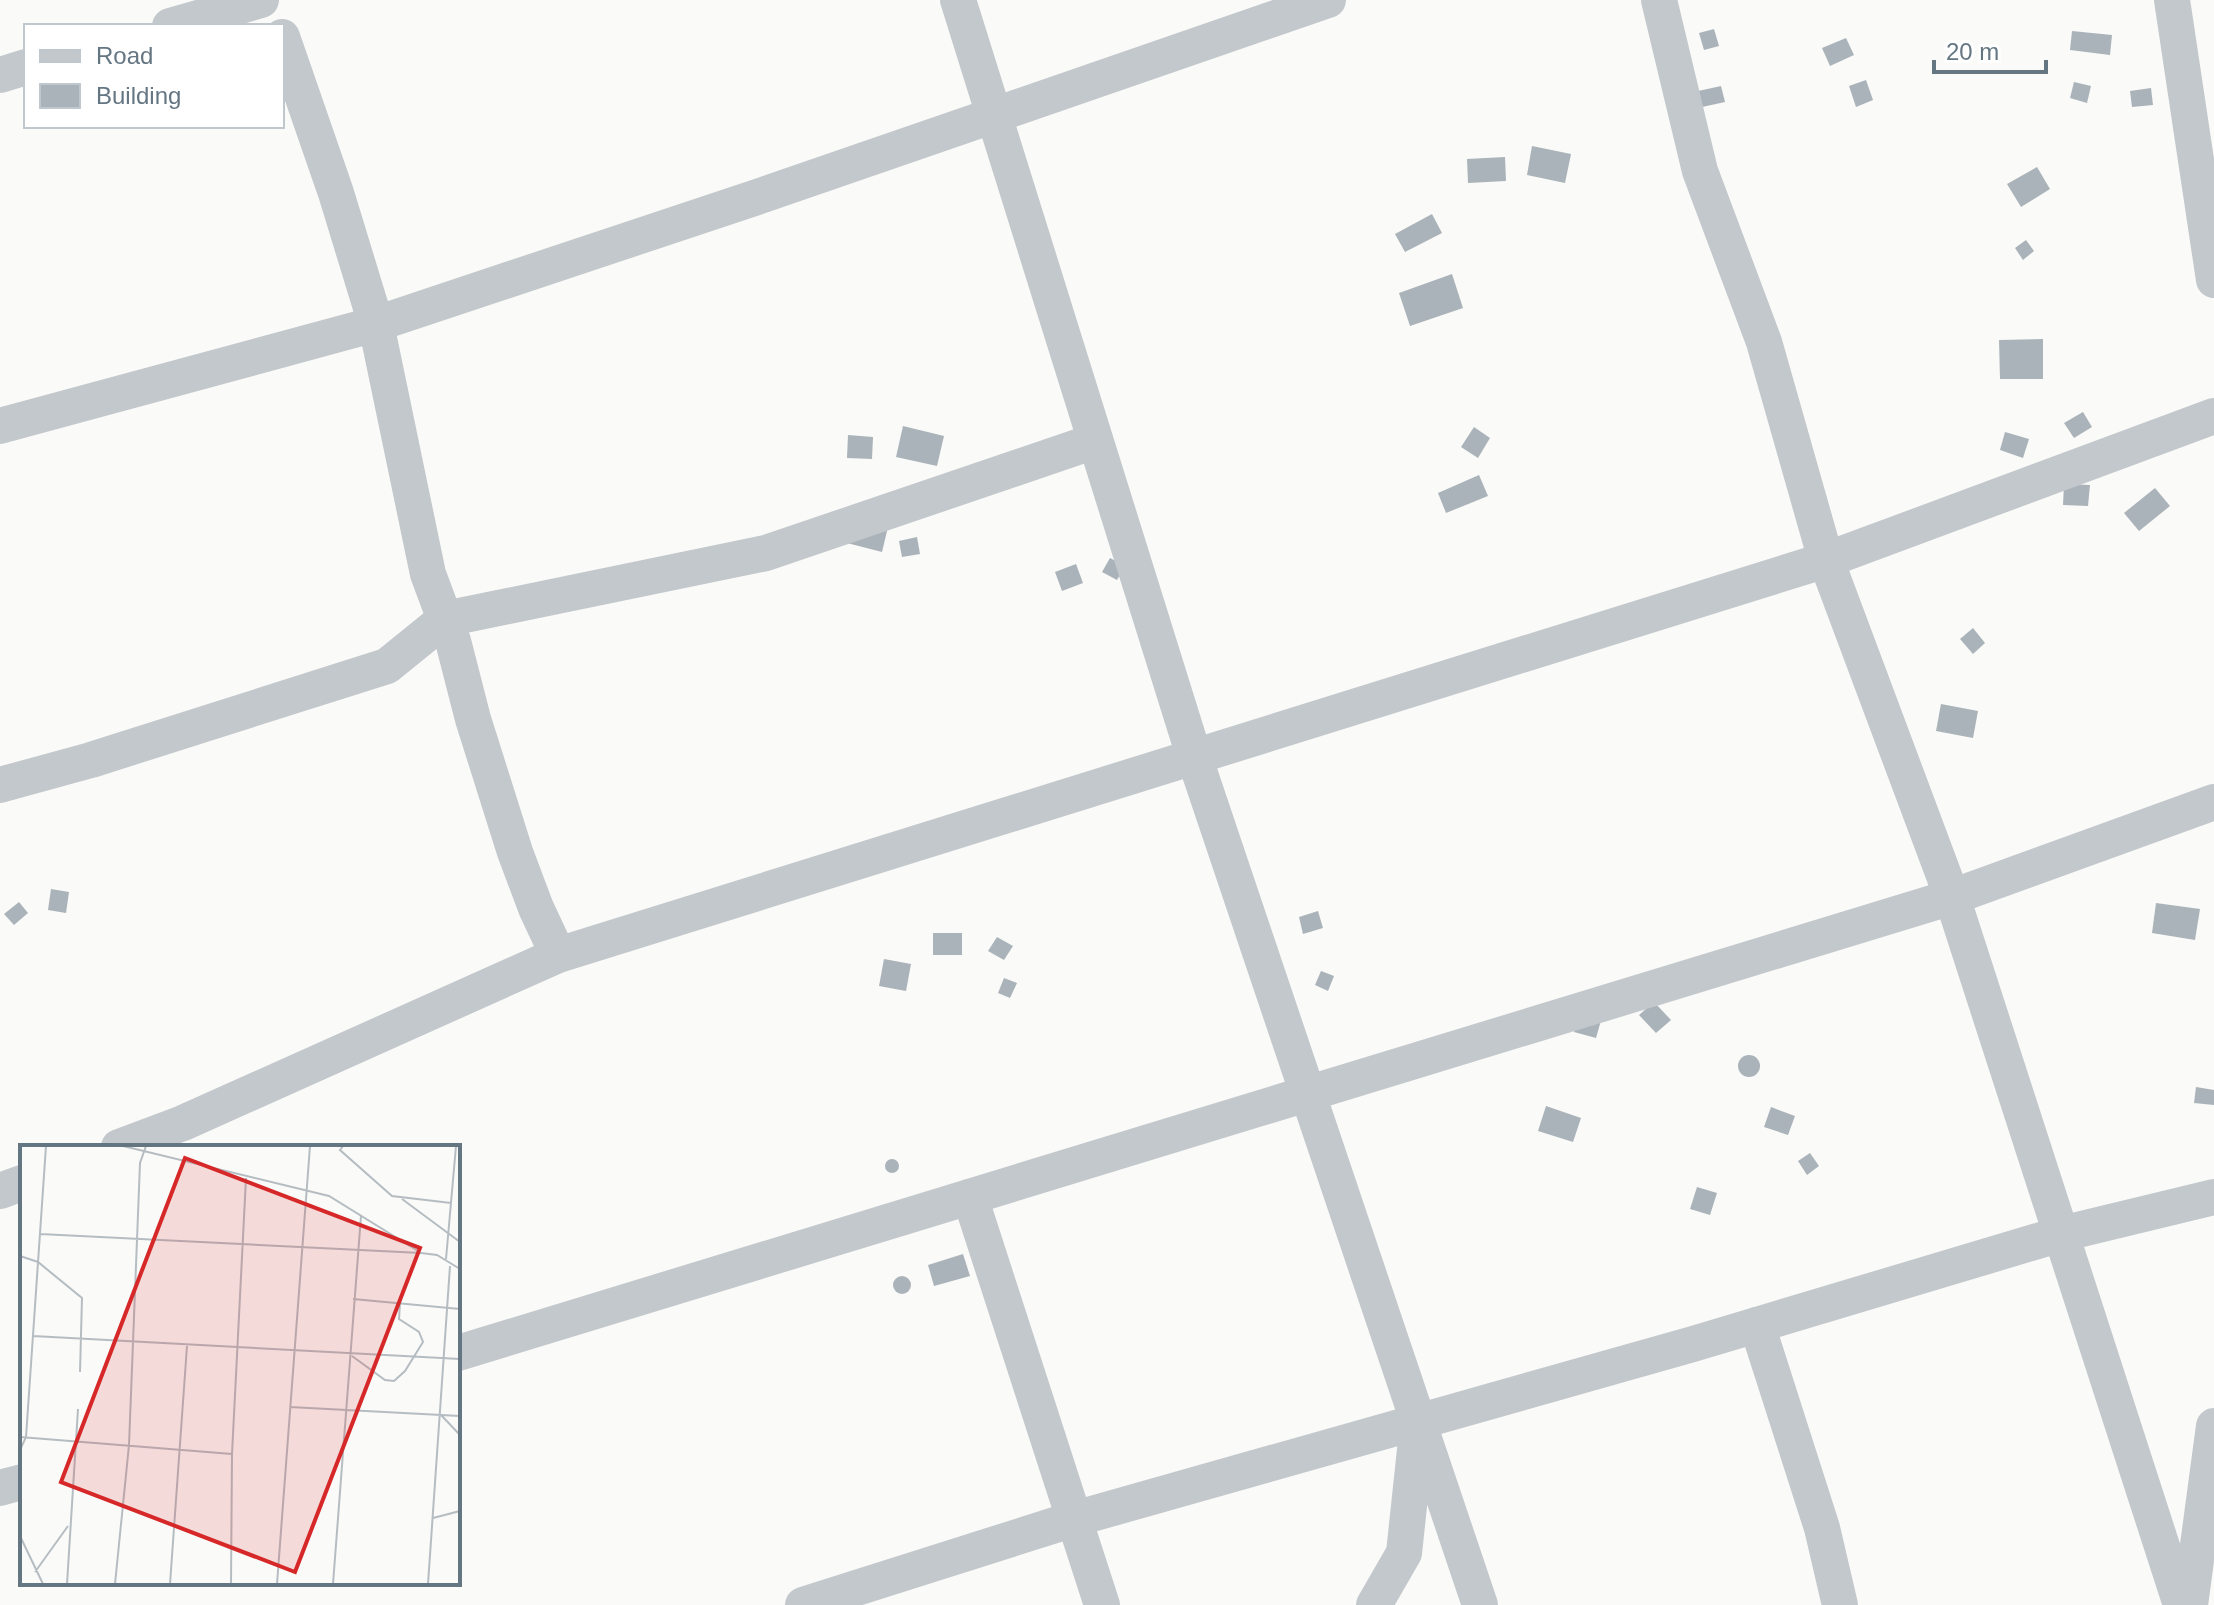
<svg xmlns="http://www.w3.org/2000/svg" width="2214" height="1605" viewBox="0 0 2214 1605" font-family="Arial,sans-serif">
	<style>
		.building { fill: #aab3b9 }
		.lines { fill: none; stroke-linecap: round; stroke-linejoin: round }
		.minor { stroke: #c3c8cc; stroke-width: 36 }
		.inset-road { fill: none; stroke: #b5bdc2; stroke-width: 2 }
		.view { fill: #d62828; fill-opacity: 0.15; stroke: #d62828; stroke-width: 4 }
		.inset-edge { fill: none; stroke: #657683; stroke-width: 4 }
	</style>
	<rect width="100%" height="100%" fill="#fafaf8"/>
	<g class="building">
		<polygon points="1714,29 1719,46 1704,50 1699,33"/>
		<polygon points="2072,31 2112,35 2110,55 2070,50"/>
		<polygon points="1846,38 1854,55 1830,66 1822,48"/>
		<polygon points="1866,80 1873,100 1856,107 1849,86"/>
		<polygon points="2074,82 2091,86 2087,103 2070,98"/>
		<polygon points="1721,86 1725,102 1693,109 1689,93"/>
		<polygon points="2151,88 2153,105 2132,107 2130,91"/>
		<polygon points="1532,146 1571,154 1565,183 1527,175"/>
		<polygon points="1505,157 1506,181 1468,183 1467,159"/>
		<polygon points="2037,167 2050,189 2021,207 2007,184"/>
		<polygon points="1432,214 1442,233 1405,252 1395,234"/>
		<polygon points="2026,240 2034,251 2023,260 2015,248"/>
		<polygon points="1452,274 1463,308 1410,326 1399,293"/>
		<polygon points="2043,339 2043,379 2000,379 1999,340"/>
		<polygon points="2083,412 2092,427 2074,438 2064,423"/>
		<polygon points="903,426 944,436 937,466 896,457"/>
		<polygon points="1474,427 1490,438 1478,458 1461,447"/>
		<polygon points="2005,432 2029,439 2023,458 2000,450"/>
		<polygon points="848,435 873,437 872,459 847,458"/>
		<polygon points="1479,475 1488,496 1446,513 1438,493"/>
		<polygon points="2064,484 2090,485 2088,506 2063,505"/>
		<polygon points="2155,488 2170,506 2139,531 2124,513"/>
		<polygon points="888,527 882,552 847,543"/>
		<polygon points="917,537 920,554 902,557 899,541"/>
		<polygon points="1110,558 1125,566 1117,580 1102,572"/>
		<polygon points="1076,564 1083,583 1062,591 1055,572"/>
		<polygon points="1973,628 1985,643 1973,654 1960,639"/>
		<polygon points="1941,704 1978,711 1973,738 1936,731"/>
		<polygon points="51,889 69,892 66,913 48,910"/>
		<polygon points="19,902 28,913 14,925 4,914"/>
		<polygon points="2156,903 2200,909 2195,940 2152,933"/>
		<polygon points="1318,911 1323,928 1303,934 1299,917"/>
		<rect x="933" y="933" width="29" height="22"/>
		<polygon points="997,937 1013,946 1004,960 988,951"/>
		<polygon points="884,959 911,964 906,991 879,986"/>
		<polygon points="1321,971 1334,976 1328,991 1315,985"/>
		<polygon points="1004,978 1017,983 1010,998 998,993"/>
		<polygon points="1654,1002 1671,1020 1656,1033 1639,1015"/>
		<polygon points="1580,1012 1602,1017 1596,1038 1574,1032"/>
		<circle cx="1749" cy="1066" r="11"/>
		<polygon points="2196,1087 2214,1090 2214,1105 2194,1103"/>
		<polygon points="1546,1106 1581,1118 1573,1142 1538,1131"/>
		<polygon points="1771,1107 1795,1116 1788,1135 1764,1127"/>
		<polygon points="1810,1153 1819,1166 1807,1175 1798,1161"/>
		<circle cx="892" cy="1166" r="7"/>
		<polygon points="1697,1187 1717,1193 1710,1215 1690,1209"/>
		<polygon points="963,1254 970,1276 934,1286 928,1265"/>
		<circle cx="902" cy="1285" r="9"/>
	</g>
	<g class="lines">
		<g class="minor">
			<polyline points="958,0 1194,756 1480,1605"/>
			<polyline points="1659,0 1700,171 1764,342 1826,560 1952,897 2181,1605"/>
			<polyline points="2172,0 2214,280"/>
			<polyline points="170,26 261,0"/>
			<polyline points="282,37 336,193 376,324 428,574 453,641 473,719 515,852 536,908 558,955"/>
			<polyline points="0,75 26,67"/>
			<polyline points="0,426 376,324 763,195 1328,0"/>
			<polyline points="0,785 91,760 387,666 445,619 766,553 1095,441"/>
			<polyline points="119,1147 183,1123 558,955 1826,560 2214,416"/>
			<polyline points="0,1191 22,1183"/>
			<polyline points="970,1197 1102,1605"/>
			<polyline points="1757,1325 1822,1528 1840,1605"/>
			<polyline points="458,1353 1952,897 2214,802"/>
			<polyline points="0,1488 22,1482"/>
			<polyline points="803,1605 1074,1519 1693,1344 2061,1234 2214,1197"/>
			<polyline points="1374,1605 1404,1553 1417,1431"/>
			<polyline points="2190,1605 2214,1426"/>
		</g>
	</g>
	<g transform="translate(20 1145)">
		<rect width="440" height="440" fill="#fafaf8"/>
		<path class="inset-road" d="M103 1 309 51 398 106M313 1H354M323 1 320 5 372 51 431 58M382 54 440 97M20 89 401 108 417 110 440 124M0 111 18 117 62 153 60 227M426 114 436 1M333 154 440 164M13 191 440 214M332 211 365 235 374 236 385 226 403 197 399 187 379 174 380 158M270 262 440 271M421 270 440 290M0 292 212 309M0 305 6 292 26 1M0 358V384M413 373 440 366M0 391 23 439M15 427 48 381M47 439 58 264M95 439 109 300 120 18 126 1M150 439 167 201M211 439 212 309 226 33M257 439 290 1M313 439 341 71M408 439 430 121"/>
		<path class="view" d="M165 13 400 103 275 427 41 337Z"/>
		<rect width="440" height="440" class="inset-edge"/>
	</g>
	<rect x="24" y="24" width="260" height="104" fill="#ffffff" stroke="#c1c8cd" stroke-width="2"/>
	<rect x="40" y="50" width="40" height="12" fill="#c3c8cc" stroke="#c1c8cd" stroke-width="2"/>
	<text x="96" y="64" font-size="24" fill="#657683">Road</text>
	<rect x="40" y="84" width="40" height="24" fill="#aab3b9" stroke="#c1c8cd" stroke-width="2"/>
	<text x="96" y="104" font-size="24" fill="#657683">Building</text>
	<path d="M1934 60v12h112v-12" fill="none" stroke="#657683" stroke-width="4"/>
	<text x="1946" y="60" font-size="24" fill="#657683" stroke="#ffffff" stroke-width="6" paint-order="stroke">20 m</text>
</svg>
